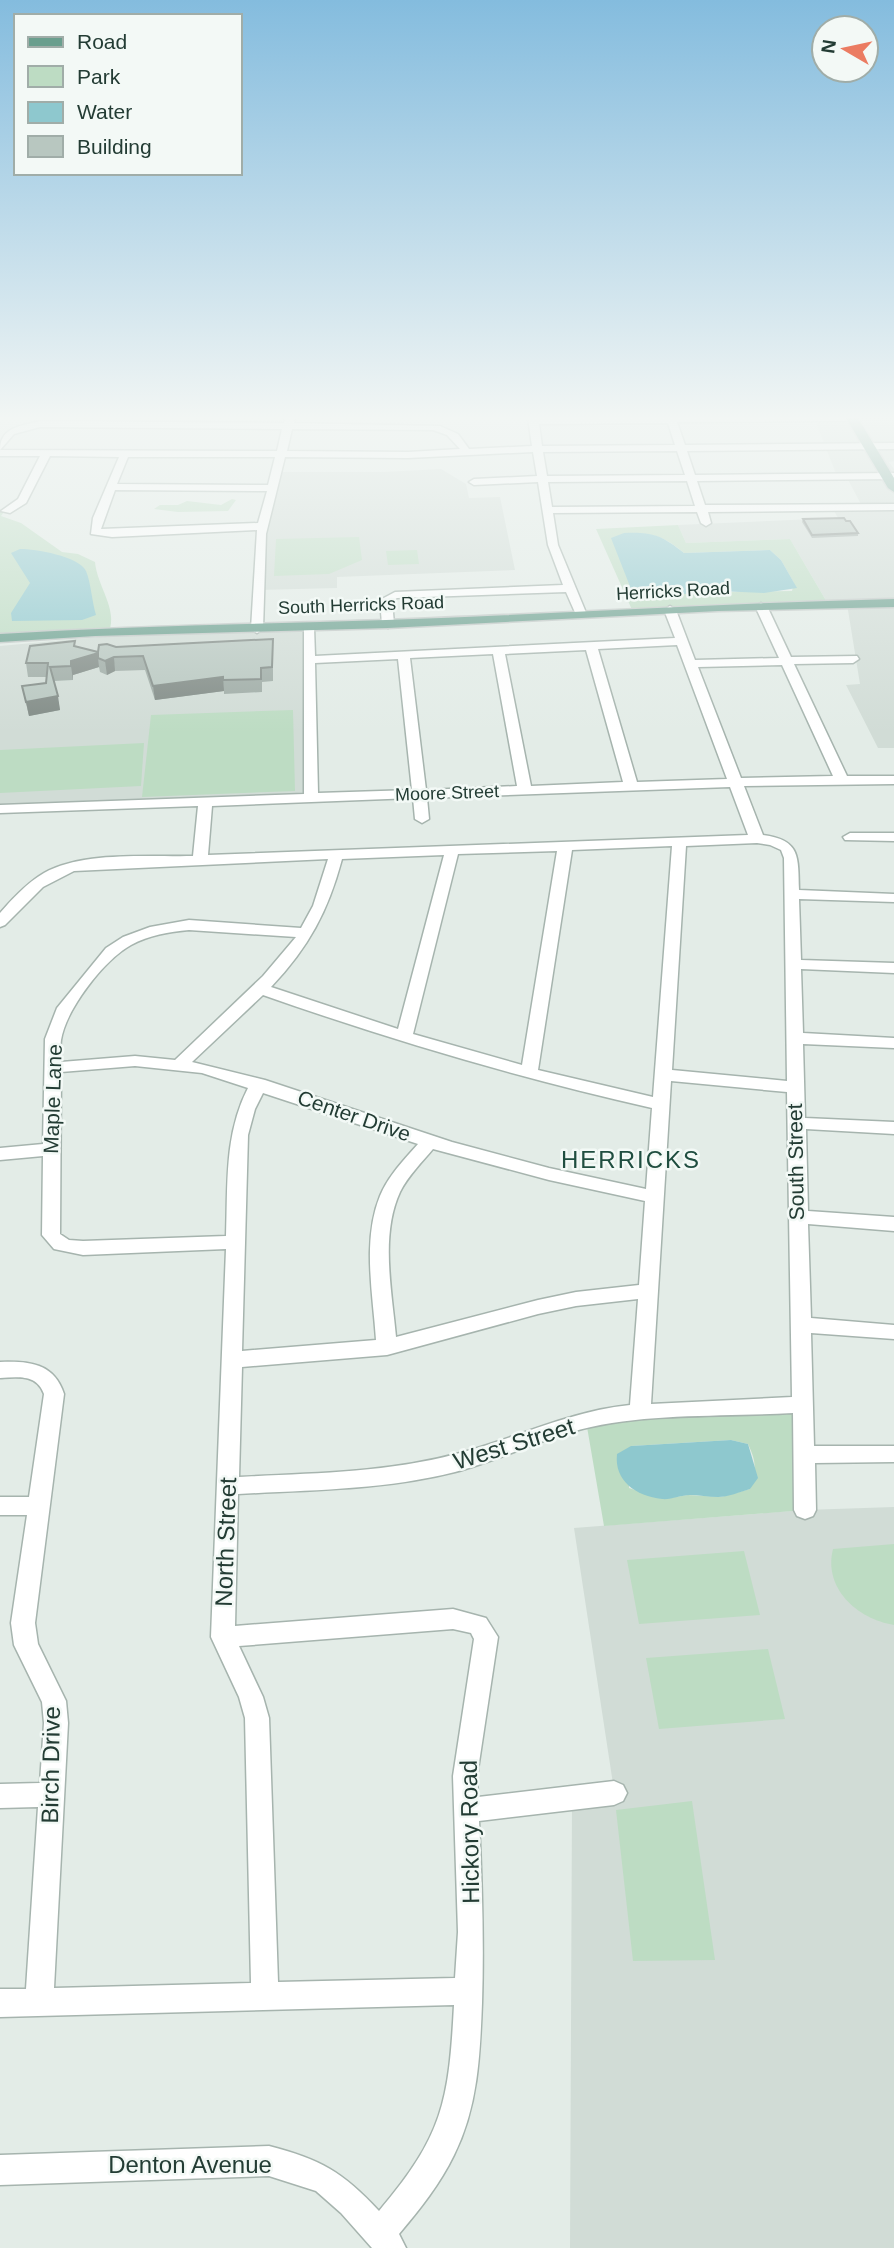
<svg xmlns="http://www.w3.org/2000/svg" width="894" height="2248" viewBox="0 0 894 2248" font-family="Helvetica,sans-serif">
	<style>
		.built { fill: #d1dcd6 }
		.green { fill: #bddcc3; fill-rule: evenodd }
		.water { fill: #8ec8ce }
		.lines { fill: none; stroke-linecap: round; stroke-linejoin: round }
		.minor-casing { stroke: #a6b4ae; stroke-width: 3 }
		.major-casing { stroke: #c1c8c6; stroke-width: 3 }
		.minor { fill: #fff; fill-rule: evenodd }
		.major { fill: #6a9f8e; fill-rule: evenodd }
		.wall { fill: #9eaba5 }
		.shaded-wall { fill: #818b86 }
		.building { fill: #b8c7c0; stroke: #818b86; stroke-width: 2 }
		.labels { text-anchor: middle; stroke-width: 5; stroke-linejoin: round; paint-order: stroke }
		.far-street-label { font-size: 18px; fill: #233c34; stroke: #f3f9f6 }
		.street-label { font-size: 21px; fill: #233c34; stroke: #f3f9f6 }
		.quarter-label { font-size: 24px; letter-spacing: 2px; fill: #204e40; stroke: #f3f9f6 }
		.near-street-label { font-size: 24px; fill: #233c34; stroke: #f3f9f6 }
	</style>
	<rect width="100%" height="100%" fill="#e3ece7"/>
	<g class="built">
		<polygon points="814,418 894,418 894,461 889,462 894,469 894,748 878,748 846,685 860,684 847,604 828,604 790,539 686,543 678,525 838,518 832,507 862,506 846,476 837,476"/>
		<polygon points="441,469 466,484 469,498 500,497 515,570 337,577 337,588 258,590 259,562 277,472 384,472"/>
		<polygon points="308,627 311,798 0,809 0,646 143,633"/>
		<polygon points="894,1507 894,2248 570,2248 572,1802 615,1797 574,1528 805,1510"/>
	</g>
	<g class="green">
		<polygon points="232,499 236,500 228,511 178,512 154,509 160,505 178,505 187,501 221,505"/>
		<path d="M0 510 4 512 1 516 21 523 62 552 78 554 95 562C97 586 118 609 109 632L0 635Z"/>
		<path d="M678 525 686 543 790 539 828 604 633 612 596 529ZM624 533C651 533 663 535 684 553L770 550 781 560 794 583 792 591 633 594Z"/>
		<polygon points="359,537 362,560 329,574 274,576 276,539"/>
		<polygon points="417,550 419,564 388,565 386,551"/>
		<polygon points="293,710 295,791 142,797 151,715"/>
		<polygon points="144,743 141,786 0,793 0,750"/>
		<path d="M801 1405 805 1510 604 1526 586 1421ZM731 1440 748 1444C757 1463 756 1469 750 1489L721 1497 688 1495 663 1499 629 1488 631 1446Z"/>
		<path d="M894 1544V1625C857 1619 823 1588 833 1549Z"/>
		<polygon points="744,1551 760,1615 639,1624 627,1560"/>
		<polygon points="768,1649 785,1719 659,1729 646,1658"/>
		<polygon points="692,1801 715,1960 633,1961 616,1810"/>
	</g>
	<g class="water">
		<path d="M624 533C653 532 661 535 684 553L770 550 781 560 797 588 764 593 718 591 639 598 633 594 611 538Z"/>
		<path d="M20 549C35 549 79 556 86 571 91 583 92 602 96 615L82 620 12 621 11 613 30 583 11 553Z"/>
		<path d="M731 1440 748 1444 758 1478 750 1489C740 1492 728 1497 718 1497 708 1497 699 1495 690 1495 681 1495 671 1500 662 1499 636 1496 614 1481 617 1454L631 1446Z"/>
	</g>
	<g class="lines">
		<g class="minor-casing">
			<g id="minor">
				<path d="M285 418H295L294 423 440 426 458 434 469 449 532 446 528 418H857L852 421 677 422 685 445 894 443V449L687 451 695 475 894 473V479L697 481 705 505 894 504V510L708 512 711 523 706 526 701 523 697 512 553 513 558 545 587 615 585 617H577L566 592 397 598 392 601 394 624 388 628 382 624 380 600 395 592 563 585 548 545 538 482 474 485 469 482 474 479 537 476 533 452 408 458 285 457 266 534 263 629 257 633 251 629 257 530 112 537 91 534 93 518 119 457 50 456 26 503 10 513 1 511 18 499 40 456H0V450L277 451 282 429 40 427 14 434 0 450C0 427 21 426 40 421L284 423ZM668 423 675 445 542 446 539 424ZM292 429 433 430 447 435 460 449 408 452 287 451ZM677 451 685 475 547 476 543 452ZM128 457H275L268 485 117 484ZM687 481 695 506 552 507 548 482ZM115 490 267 491 258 523 101 529Z"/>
				<path d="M761 603 767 606 791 657 857 656 859 659 853 663 794 664 847 776H894V784L744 786 763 835C801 840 798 857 799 890L894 894V902L799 899 801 960 894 963V973L801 969 803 1033 894 1038V1048L803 1044 805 1118 894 1122V1134L806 1129 808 1211 894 1217V1231L808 1224 811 1318 894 1325V1339L811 1333 814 1446H894V1462L815 1463 816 1510 813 1516 805 1519 797 1516 794 1510 793 1413C726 1417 656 1413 591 1427 544 1437 501 1460 455 1472 384 1490 311 1490 238 1494L235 1626 453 1609 486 1618 498 1637 477 1776 478 1797 614 1781 623 1785 627 1793 623 1801 614 1805 479 1821C482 1882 484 1943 482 2003 480 2055 478 2107 454 2155 440 2184 420 2209 399 2234L406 2248H372L341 2213 316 2191 269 2176 0 2185V2155L269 2146C320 2159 343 2172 379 2211 443 2136 449 2101 454 2005L0 2017V1989H26L38 1807 0 1808V1784L40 1783 44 1723 42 1702 14 1645 11 1623 27 1515H0V1497H29L44 1394C37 1374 18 1377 0 1378V1362C29 1361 54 1363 64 1394L35 1623 38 1644 66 1701 68 1723 54 1988 251 1983 245 1718 239 1697 211 1637 226 1249 83 1255 54 1249 42 1235 43 1156 0 1160V1148L43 1144 45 1039 57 1008 106 948 123 937 150 927 189 920 301 928 313 906 328 859 74 871 43 887 5 925 0 927V913C13 898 27 883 44 873 83 851 149 857 193 856L198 806 0 813V805L304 794V624L314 627 315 656 675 638 664 610 670 606 676 610 695 660 779 658 755 606ZM677 645 727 779 637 782 598 649ZM586 650 623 782 531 786 505 654ZM493 654 517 786 426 790 410 658ZM398 659 412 790 318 793 315 663ZM782 665 833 776 741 778 698 667ZM730 787 748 835 208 855 212 806 413 798 415 819 422 823 429 819 427 798ZM757 843 770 845 781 850 784 858 787 1081 672 1070 686 846ZM672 846 653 1097 538 1070 572 850ZM557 851 522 1065 413 1034 458 854ZM444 855 398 1029 271 987C309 947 328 911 342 859ZM189 930 296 937 263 976 175 1060 135 1056 61 1062C61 1055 60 1047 61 1040 66 1009 104 960 131 945 149 935 169 932 189 930ZM263 995C391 1040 519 1078 652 1108L646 1189 549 1168 452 1142 265 1080 192 1062ZM135 1066 202 1073 248 1088C224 1135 228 1184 226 1236L83 1241 69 1240 60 1234 61 1072ZM671 1081 787 1092 792 1397 651 1404ZM263 1093 418 1144C404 1160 388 1176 380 1196 362 1240 373 1294 376 1340L242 1351 248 1135 255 1109ZM433 1149 549 1180 645 1201 639 1285 576 1292 538 1300 396 1337C392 1292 380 1235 400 1192 408 1176 422 1162 433 1149ZM638 1299 630 1405C569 1411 515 1439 456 1454 385 1473 311 1473 239 1477L242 1367 387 1355 538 1314 576 1306ZM453 1629 471 1633 474 1639 453 1776 458 1932 455 1978 278 1982 269 1718 263 1697 239 1646Z"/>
				<polygon points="850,833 894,833 894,841 845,840 843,837"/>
			</g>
		</g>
		<g class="major-casing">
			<g id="major">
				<polygon points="846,418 858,418 894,478 894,492 888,488"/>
				<path d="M894 599V607L718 611 388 628 95 636 0 642V634C129 626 257 624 386 620 556 614 725 603 894 599Z"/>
			</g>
		</g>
		<use href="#minor" class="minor"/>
		<use href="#major" class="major"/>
	</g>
	<g class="wall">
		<polygon points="803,519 846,521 858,533 858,536 812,538 802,522"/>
		<polygon points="76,646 98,652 116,647 273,653 273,681 262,682 262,692 224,694 224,691 155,700 145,670 115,671 107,675 100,672 99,667 73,675 73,680 54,681 60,710 29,716 22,686 46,683 47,677 28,677 26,663"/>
	</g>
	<g class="shaded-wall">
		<polygon points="98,653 98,658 99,667 73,675 73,680 71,666 71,661"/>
		<polygon points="114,657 115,671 107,675 105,661"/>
		<polygon points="223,677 224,691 155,700 153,686"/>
		<polygon points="58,696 60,710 29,716 26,702"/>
	</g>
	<g class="building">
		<polygon points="844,518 846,521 850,521 858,533 812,535 803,519"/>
		<polygon points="273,639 272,667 261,668 261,679 223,680 223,677 153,686 143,656 114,657 105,661 98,658 98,653 71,661 71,666 50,667 58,696 26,702 22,686 46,683 48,663 26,663 30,646 75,641 74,646 98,652 99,645 107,644 116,647"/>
	</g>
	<linearGradient id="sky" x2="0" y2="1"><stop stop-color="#84bcde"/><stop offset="0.57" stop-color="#f2f6f4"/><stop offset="1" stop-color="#f2f6f4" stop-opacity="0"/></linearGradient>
	<rect width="894" height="733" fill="url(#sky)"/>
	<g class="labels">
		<g class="far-street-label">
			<text transform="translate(673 591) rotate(-3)" y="6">Herricks Road</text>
			<text transform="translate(361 605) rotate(-2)" y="6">South Herricks Road</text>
			<text transform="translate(447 793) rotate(-2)" y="6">Moore Street</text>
		</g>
		<g class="street-label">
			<text transform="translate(53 1099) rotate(-88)" y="7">Maple Lane</text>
			<text transform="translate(354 1116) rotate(19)" y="7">Center Drive</text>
			<text transform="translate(796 1162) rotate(-91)" y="7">South Street</text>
		</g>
		<g class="quarter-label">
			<text x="631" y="1168">HERRICKS</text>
		</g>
		<g class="near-street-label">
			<text transform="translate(514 1444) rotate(-17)" y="8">West Street</text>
			<text transform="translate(226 1542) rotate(-88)" y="8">North Street</text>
			<text transform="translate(51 1765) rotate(-89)" y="8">Birch Drive</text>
			<text transform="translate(470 1832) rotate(-91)" y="8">Hickory Road</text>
			<text x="190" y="2173">Denton Avenue</text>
		</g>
	</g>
	<rect x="14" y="14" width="228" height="161" fill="#f3f9f6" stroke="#a0ada8" stroke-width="2"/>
	<rect x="28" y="37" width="35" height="10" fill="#6a9f8e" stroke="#a0ada8" stroke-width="2"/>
	<text x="77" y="49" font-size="21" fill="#233c34">Road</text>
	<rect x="28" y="66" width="35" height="21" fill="#bddcc3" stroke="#a0ada8" stroke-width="2"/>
	<text x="77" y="84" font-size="21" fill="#233c34">Park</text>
	<rect x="28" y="102" width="35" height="21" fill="#8ec8ce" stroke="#a0ada8" stroke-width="2"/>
	<text x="77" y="119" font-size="21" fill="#233c34">Water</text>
	<rect x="28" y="136" width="35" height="21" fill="#b8c7c0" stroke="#a0ada8" stroke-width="2"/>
	<text x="77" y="154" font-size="21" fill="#233c34">Building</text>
	<g transform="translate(845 49) rotate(279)"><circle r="33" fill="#f3f9f6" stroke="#a0ada8" stroke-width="2"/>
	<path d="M0-5L12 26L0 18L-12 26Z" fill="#eb7c62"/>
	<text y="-10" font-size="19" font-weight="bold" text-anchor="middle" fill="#233c34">N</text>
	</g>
</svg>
